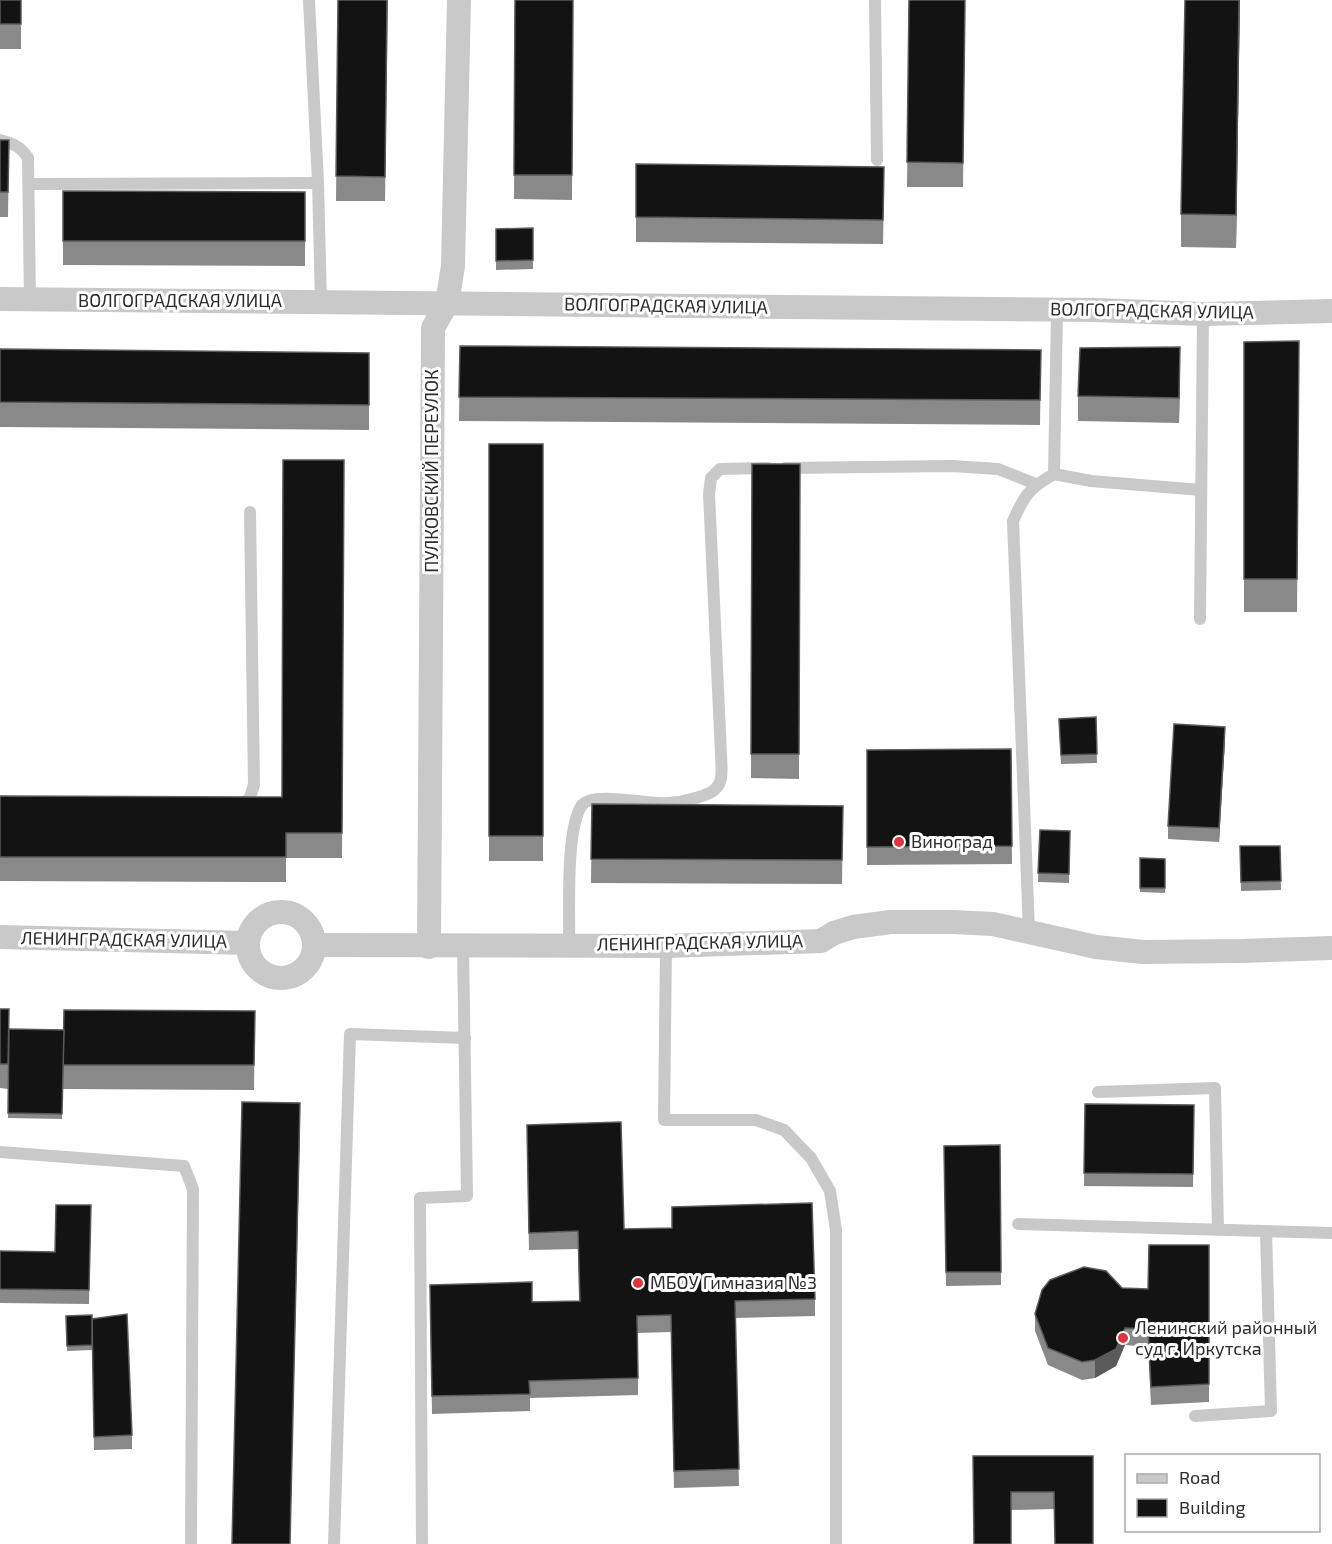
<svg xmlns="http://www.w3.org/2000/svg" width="1332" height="1544" viewBox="0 0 1332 1544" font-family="'Exo 2',sans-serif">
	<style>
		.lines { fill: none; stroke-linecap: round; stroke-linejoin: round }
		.service { stroke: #c9c9c9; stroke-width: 12 }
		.minor { stroke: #c9c9c9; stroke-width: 24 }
		.wall { fill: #898989 }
		.shaded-wall { fill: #5a5a5a }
		.building { fill: #131313; stroke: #5a5a5a; stroke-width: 1.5 }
		.poi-dot { fill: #dc363c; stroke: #fff; stroke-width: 2 }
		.labels { text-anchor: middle; stroke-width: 6; stroke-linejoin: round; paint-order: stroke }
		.street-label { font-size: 18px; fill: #2c2c2c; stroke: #fff }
		.poi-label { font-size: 18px; fill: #2c2c2c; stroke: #fff; text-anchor: start }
	</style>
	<rect width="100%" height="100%" fill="#fff"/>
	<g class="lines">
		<g class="service">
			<polyline points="309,0 318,183 321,302"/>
			<polyline points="875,0 877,160"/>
			<path d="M0 140C13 143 21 147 28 158L30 300"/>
			<polyline points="30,184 318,183"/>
			<polyline points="785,468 952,466 998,469 1036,484"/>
			<polyline points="1054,474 1091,481 1201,490"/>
			<polyline points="1200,619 1203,314"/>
			<polyline points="238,804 249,800 254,785 250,512"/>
			<path d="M1029 931 1013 521C1024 496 1029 488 1054 474L1057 310"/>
			<path d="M569 946C570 915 565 829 582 805 592 792 642 803 658 803 672 804 686 801 699 797 708 794 716 792 720 782 723 774 721 762 721 754L709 494 711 478 720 469 768 468"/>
			<polyline points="666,946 664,1120 756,1120 784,1130 811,1158 830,1191 836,1230 836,1544"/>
			<polyline points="1098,1092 1215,1088 1218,1230"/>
			<polyline points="0,1152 184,1166 193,1189 191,1544"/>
			<polyline points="1018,1224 1332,1233"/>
			<polyline points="1195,1416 1271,1411 1266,1231"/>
			<polyline points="334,1544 350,1034 465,1038"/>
			<polyline points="422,1544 420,1198 467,1196 463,947"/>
		</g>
		<g class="minor">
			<polyline points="0,299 1095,310 1203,314 1332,311"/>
			<circle cx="281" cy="945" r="33"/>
			<polyline points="0,937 248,943"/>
			<polyline points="314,945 666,946 821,941 834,933 853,927 891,922 953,922 993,924 1096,947 1143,952 1241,951 1332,948"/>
			<polyline points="429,947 433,328 447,303 453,266 459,0"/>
		</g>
	</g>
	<g class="wall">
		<rect x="0" y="0" width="21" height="49"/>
		<polygon points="338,0 388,0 385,201 336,201"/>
		<polygon points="515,0 573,0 572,200 514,199"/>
		<polygon points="909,0 965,0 963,187 907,187"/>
		<polygon points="1240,0 1236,248 1181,247 1181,214"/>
		<polygon points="0,140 9,140 8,217 0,217"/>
		<polygon points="636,164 884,191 883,244 636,242"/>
		<polygon points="63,191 305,192 305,266 63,265"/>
		<polygon points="533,228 533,269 496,270 496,229"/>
		<polygon points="1299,341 1297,612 1244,612 1244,342"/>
		<polygon points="460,346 1041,350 1040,425 459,421"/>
		<polygon points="0,349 369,353 369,430 0,427"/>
		<polygon points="1180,371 1179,423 1078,421 1078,396"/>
		<rect x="489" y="444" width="54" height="417"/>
		<polygon points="344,460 342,858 286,858 286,882 0,881 0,796 282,797"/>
		<polygon points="752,464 800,464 799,779 751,778"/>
		<polygon points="1096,717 1097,763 1061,764 1059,728"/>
		<polygon points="1225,740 1219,842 1168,839 1168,826"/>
		<polygon points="1011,749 1012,864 867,865 867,750"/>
		<polygon points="592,804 843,806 842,884 591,883"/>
		<polygon points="1040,830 1070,831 1069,883 1038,882"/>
		<polygon points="1240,846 1280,846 1281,890 1241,891"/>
		<polygon points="1140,858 1165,859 1165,893 1140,892"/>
		<polygon points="0,1009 9,1029 64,1030 255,1011 254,1090 63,1089 63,1065 62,1119 8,1118 8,1089 0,1088"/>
		<polygon points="1085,1104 1194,1105 1193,1187 1084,1186"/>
		<polygon points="527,1142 624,1229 815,1299 815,1316 735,1318 739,1486 674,1488 671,1332 638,1333 638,1395 530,1398 530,1411 432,1414 430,1302 579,1301 578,1249 529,1250"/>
		<polygon points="1000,1145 1001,1285 946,1286 944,1146"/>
		<polygon points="91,1205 89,1304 0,1303 0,1251 55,1252"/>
		<polygon points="1209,1245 1209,1402 1151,1405 1148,1347 1125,1345 1116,1366 1095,1378 1082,1380 1048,1365 1035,1331 1035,1314 1122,1288 1148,1289"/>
		<polygon points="66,1316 92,1327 132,1435 132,1449 94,1450 93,1350 67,1351"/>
		<polygon points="973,1456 1093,1456 1054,1509 1011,1510"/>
	</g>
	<g class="shaded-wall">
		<polygon points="1239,0 1240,0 1236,248 1236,215"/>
		<polygon points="1180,347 1180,371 1179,423 1179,398"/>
		<polygon points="1225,727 1225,740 1219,842 1219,828"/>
		<polygon points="300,1103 300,1128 290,1544"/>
		<polygon points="1125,1328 1125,1345 1116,1366 1095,1378 1095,1360"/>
	</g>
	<g class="building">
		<rect x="0" y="0" width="21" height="24"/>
		<polygon points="338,0 387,0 385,177 336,176"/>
		<polygon points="515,0 573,0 572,175 514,175"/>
		<polygon points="909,0 965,0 963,163 907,162"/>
		<polygon points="1185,0 1239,0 1236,215 1181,214"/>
		<polygon points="0,140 9,140 8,192 0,192"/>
		<polygon points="636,164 884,167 883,220 636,217"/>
		<polygon points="63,191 305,192 305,241 63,241"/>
		<polygon points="533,228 533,260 496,261 496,229"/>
		<polygon points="1299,341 1297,579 1244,579 1244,342"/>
		<polygon points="460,346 1041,350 1040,400 459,397"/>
		<polygon points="1180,347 1179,398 1078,396 1080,348"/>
		<polygon points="0,349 369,353 369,405 0,402"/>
		<rect x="489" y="444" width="54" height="392"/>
		<polygon points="283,460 344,460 342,833 286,833 286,857 0,857 0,796 282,797"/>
		<polygon points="752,464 800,464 799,754 751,754"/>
		<polygon points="1096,717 1097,754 1061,755 1059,719"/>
		<polygon points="1174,724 1225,727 1219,828 1168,826"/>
		<polygon points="1011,749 1012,846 867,847 867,750"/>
		<polygon points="592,804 843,806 842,860 591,859"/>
		<polygon points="1040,830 1070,831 1069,874 1038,873"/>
		<polygon points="1240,846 1280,846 1281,881 1241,882"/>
		<polygon points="1140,858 1165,859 1165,888 1140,888"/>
		<polygon points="0,1009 9,1009 8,1064 0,1064"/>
		<polygon points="64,1010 255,1011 254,1065 63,1065"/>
		<polygon points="9,1029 64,1030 62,1114 8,1113"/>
		<polygon points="242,1102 300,1103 290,1544 232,1544"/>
		<polygon points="1085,1104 1194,1105 1193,1174 1084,1173"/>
		<polygon points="621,1122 624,1229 672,1228 672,1207 812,1203 815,1299 735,1301 739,1469 674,1471 671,1315 637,1316 638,1378 529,1381 530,1394 432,1396 430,1285 532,1282 532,1302 580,1301 578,1231 529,1233 527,1125"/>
		<polygon points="1000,1145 1001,1272 946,1272 944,1146"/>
		<polygon points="56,1205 91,1205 89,1290 0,1289 0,1251 55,1252"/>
		<polygon points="1149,1245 1209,1245 1209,1384 1151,1387 1148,1329 1125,1328 1116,1349 1095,1360 1082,1362 1048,1348 1035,1314 1042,1290 1050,1280 1084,1267 1106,1271 1122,1288 1148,1289"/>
		<polygon points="127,1314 132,1435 94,1437 92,1319"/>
		<polygon points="92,1315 92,1345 67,1346 66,1316"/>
		<polygon points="973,1456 1093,1456 1093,1544 1055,1544 1054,1492 1011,1492 1011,1544 974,1544"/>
	</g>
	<g class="poi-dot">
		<circle cx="899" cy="842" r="6"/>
		<circle cx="638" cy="1283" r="6"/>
		<circle cx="1123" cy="1338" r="6"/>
	</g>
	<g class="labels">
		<g class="street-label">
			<text x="180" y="307">ВОЛГОГРАДСКАЯ УЛИЦА</text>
			<text transform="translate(666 306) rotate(1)" y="6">ВОЛГОГРАДСКАЯ УЛИЦА</text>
			<text transform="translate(1152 311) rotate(1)" y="6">ВОЛГОГРАДСКАЯ УЛИЦА</text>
			<text transform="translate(432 471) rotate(-90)" y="6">ПУЛКОВСКИЙ ПЕРЕУЛОК</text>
			<text transform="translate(124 940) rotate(1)" y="6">ЛЕНИНГРАДСКАЯ УЛИЦА</text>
			<text transform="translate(700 943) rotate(-1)" y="6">ЛЕНИНГРАДСКАЯ УЛИЦА</text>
		</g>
		<g class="poi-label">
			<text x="911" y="848">Виноград</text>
			<text x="650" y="1289">МБОУ Гимназия №3</text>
			<text x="1135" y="1334">Ленинский районный<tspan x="1135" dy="21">суд г. Иркутска</tspan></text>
		</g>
	</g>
	<rect x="1125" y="1454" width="195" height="78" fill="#ffffff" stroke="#ababab" stroke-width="1.5"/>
	<rect x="1137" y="1474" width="30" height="9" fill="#c9c9c9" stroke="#ababab" stroke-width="1.5"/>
	<text x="1179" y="1484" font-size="18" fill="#2c2c2c">Road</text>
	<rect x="1137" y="1499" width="30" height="18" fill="#131313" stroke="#ababab" stroke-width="1.5"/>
	<text x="1179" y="1514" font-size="18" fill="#2c2c2c">Building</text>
</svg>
